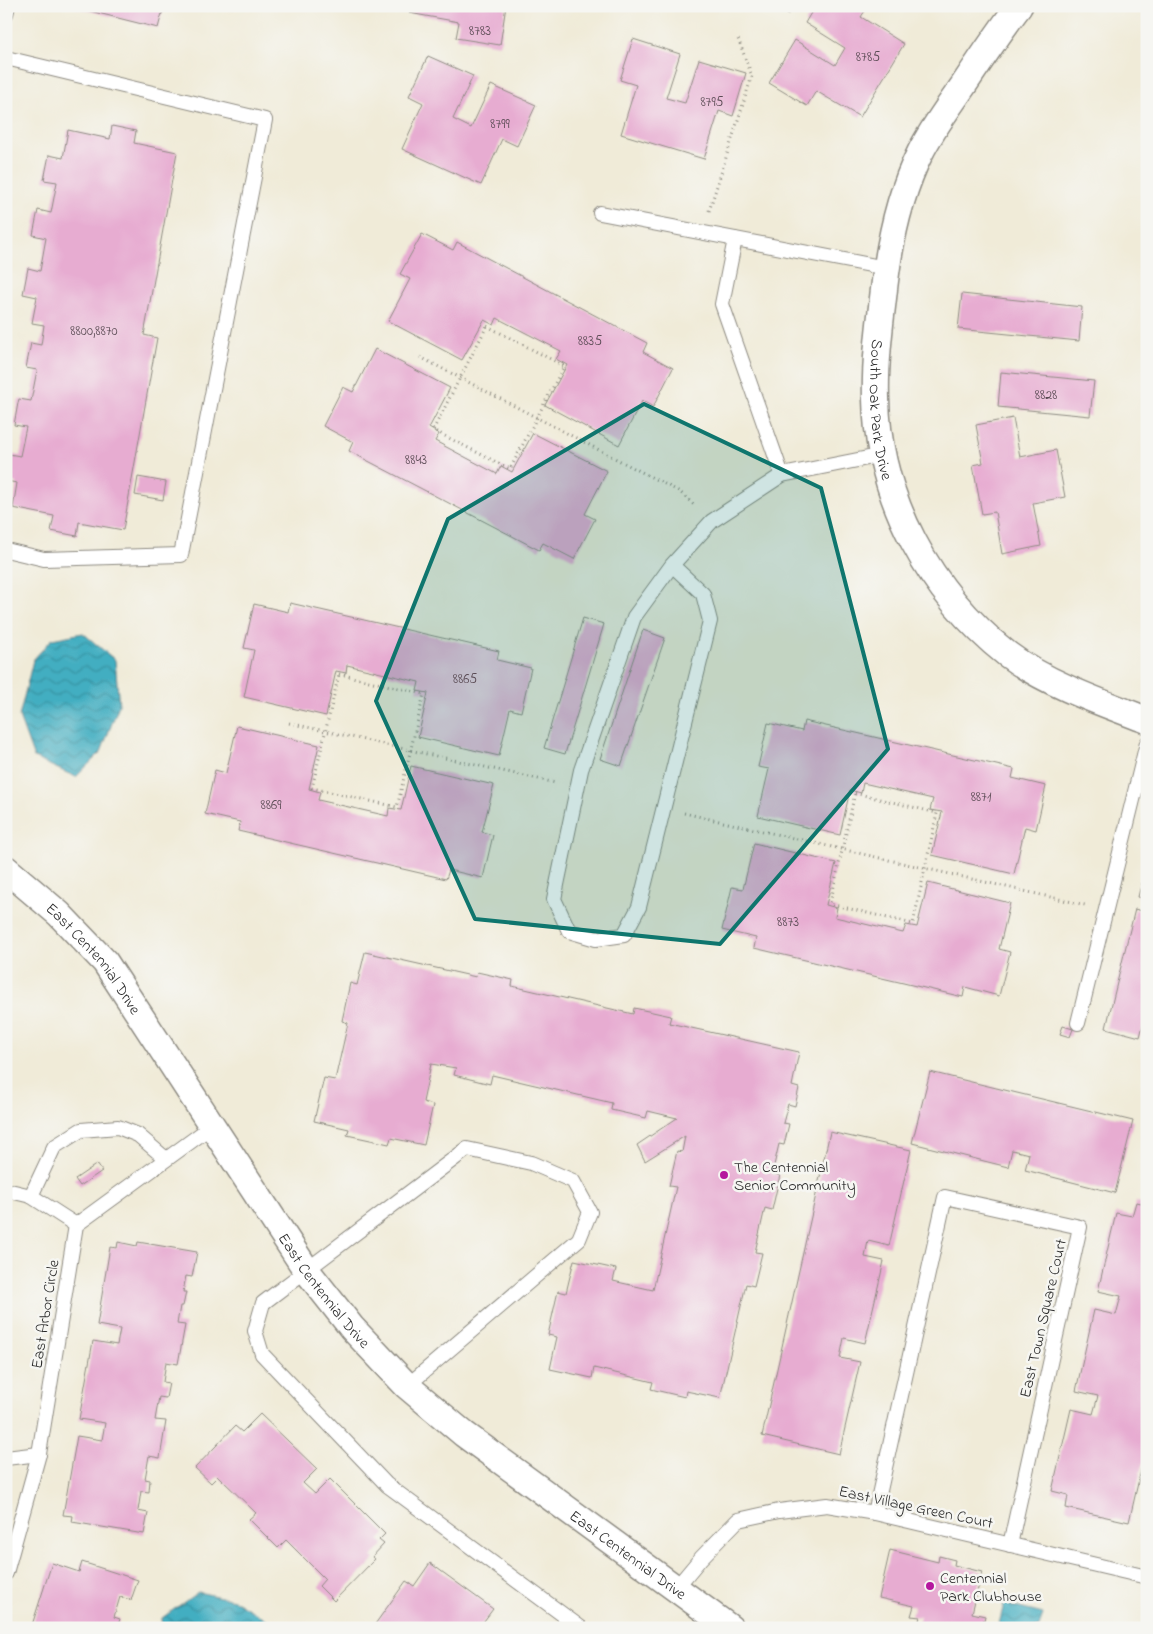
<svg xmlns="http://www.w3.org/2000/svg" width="1153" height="1634" viewBox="0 0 1153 1634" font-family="'Indie Flower',sans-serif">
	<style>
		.water { fill: url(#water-waves); stroke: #366c76 }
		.building { fill: #e7acd1 }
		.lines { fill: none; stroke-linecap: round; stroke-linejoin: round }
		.service-casing { stroke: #8e8b82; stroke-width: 16 }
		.minor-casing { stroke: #8e8b82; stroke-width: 29 }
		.path { stroke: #8e8b82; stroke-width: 3; stroke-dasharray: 1 4; stroke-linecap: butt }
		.service { stroke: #fff; stroke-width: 14 }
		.minor { stroke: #fff; stroke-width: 26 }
		.marked { fill: #0f766e; fill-opacity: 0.2; stroke: #0f766e; stroke-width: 4; stroke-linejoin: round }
		.poi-dot { fill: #b5179e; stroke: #f6f6f2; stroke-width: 2 }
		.labels { text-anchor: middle; stroke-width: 5; stroke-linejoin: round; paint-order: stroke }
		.number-label { font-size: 14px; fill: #5a4b54 }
		.street-label { font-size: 16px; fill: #2b2b2b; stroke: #f6f6f2 }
		.poi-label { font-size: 16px; fill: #2b2b2b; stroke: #f6f6f2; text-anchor: start }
	</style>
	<defs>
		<pattern id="water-waves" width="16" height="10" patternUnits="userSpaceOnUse" patternTransform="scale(1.25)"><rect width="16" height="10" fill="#42aec1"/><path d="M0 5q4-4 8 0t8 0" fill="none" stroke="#378e9d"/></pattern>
	</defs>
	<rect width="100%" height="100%" fill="#f6f6f2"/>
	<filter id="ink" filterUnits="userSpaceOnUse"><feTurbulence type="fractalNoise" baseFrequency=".02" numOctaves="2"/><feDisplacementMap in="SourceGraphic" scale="10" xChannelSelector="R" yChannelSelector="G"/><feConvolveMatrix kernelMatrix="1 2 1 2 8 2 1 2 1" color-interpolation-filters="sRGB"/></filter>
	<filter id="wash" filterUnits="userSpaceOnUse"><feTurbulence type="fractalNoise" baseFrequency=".0096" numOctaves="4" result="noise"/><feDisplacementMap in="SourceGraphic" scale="20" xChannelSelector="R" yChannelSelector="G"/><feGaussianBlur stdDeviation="1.12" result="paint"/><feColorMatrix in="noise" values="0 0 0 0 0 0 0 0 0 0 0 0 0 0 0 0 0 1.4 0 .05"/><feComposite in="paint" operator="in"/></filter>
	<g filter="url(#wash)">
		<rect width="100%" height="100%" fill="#f0ebd8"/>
		<g class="water">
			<polygon points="83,633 115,660 119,705 101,752 76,777 34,758 19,717 33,660 52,639"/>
			<polygon points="198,1592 234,1600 280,1628 160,1628 162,1618"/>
			<polygon points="1004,1604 1043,1614 1039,1628 998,1628"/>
		</g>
		<g id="blocks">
			<g class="building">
				<polygon points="70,6 164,6 158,28"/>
				<polygon points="411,6 506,6 500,45 456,38 459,22 409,13"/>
				<polygon points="815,6 868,6 861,17 904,44 860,117 816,91 807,106 769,83 795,40 835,65 845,48 805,23"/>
				<polygon points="633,39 680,54 666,98 685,103 699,59 746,73 733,116 719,111 704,159 621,134 636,85 620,80"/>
				<polygon points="428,56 473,76 453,119 471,128 491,85 536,105 517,146 502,139 481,185 402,149 423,103 409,96"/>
				<polygon points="112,126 136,131 134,143 177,152 144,335 157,338 123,530 79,522 77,536 51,531 54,516 13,508 17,483 6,481 6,467 9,454 20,456 26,427 14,425 18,403 19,399 31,401 37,370 26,368 31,343 41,345 44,325 32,323 37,297 23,294 28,268 40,271 46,238 33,235 38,210 51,213 57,182 44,180 49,155 63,158 68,130 110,139"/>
				<polygon points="422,234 453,250 457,242 647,343 643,352 673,368 653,407 642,401 619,445 545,405 567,365 556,359 561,351 497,318 494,325 484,320 462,360 388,321 410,279 400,274"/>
				<polygon points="962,294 1082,307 1079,341 958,329"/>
				<polygon points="375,349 450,388 429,428 439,434 435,441 497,474 501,466 512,472 533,433 607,471 585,514 595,519 574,559 543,543 539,550 349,451 353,442 323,426 343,387 353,392"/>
				<polygon points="1001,372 1094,381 1090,416 998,407"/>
				<polygon points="1013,418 1020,457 1056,450 1065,497 1033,503 1041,546 1002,554 995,512 982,514 973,465 983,463 976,425"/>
				<polygon points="138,477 166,482 163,500 135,495"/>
				<polygon points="290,603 499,651 497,660 531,668 521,712 510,709 499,756 418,737 428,693 417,691 419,682 347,665 346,673 336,671 326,716 244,697 254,650 244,648 254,604 288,612"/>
				<polygon points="583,618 604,624 565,754 544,748"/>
				<polygon points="643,630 665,638 621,766 600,759"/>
				<polygon points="804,721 1014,769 1012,778 1046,786 1036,830 1025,827 1014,874 932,855 942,812 930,810 933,799 863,783 861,793 850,790 840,835 758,816 769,769 758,767 768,723 802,731"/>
				<polygon points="237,726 319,745 309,789 320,792 318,800 388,816 389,808 401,810 411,766 494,785 482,832 493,835 483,878 449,870 446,879 238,831 240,822 205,814 215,770 226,773"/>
				<polygon points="754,843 836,863 826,905 837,908 835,917 903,933 906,925 917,927 928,883 1010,903 999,949 1010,952 999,996 965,987 963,997 754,948 756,938 722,930 732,887 743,889"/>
				<polygon points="1146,865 1147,865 1147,899 1138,897"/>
				<polygon points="1135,909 1147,913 1147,1009 1140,1037 1106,1028"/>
				<polygon points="365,952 476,977 477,972 513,980 512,986 633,1014 634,1008 671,1016 669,1023 799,1052 792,1086 799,1088 795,1106 788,1104 783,1123 789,1124 784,1145 779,1144 772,1174 780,1175 772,1210 765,1208 755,1252 762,1253 754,1286 746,1284 720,1398 686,1391 685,1397 659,1391 651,1389 653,1382 594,1368 592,1378 550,1369 557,1337 548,1335 558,1291 566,1293 574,1260 616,1269 613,1281 653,1290 676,1187 669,1186 677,1151 682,1152 685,1136 645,1161 637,1145 677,1118 648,1111 646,1118 611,1110 612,1103 492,1075 490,1084 454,1075 456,1068 431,1064 423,1102 433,1105 424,1145 391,1138 389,1144 347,1135 349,1129 314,1121 324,1078 335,1080 348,1023 342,1021 350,983 357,985"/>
				<polygon points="1063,1026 1073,1029 1070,1037 1060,1034"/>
				<polygon points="930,1072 1133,1121 1115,1193 1025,1170 1029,1154 1012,1150 1008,1167 912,1143"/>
				<polygon points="830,1132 911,1150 889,1246 868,1241 865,1257 884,1261 865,1343 844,1338 840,1358 860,1362 839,1454 762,1436"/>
				<polygon points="97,1164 102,1171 80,1186 75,1179"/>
				<polygon points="1136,1202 1147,1204 1147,1444 1129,1522 1066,1508 1068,1495 1052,1491 1071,1409 1093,1414 1098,1396 1076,1391 1094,1310 1116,1315 1121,1296 1098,1291 1116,1213 1132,1216"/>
				<polygon points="118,1242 137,1246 138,1242 197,1252 192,1277 186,1276 183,1292 186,1292 183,1306 180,1306 177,1324 185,1325 178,1364 166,1362 163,1382 169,1383 166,1398 159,1397 155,1420 166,1421 160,1458 149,1456 145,1479 150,1480 149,1492 141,1491 138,1511 148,1513 144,1534 72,1522 73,1516 63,1515 77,1436 102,1440 105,1423 79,1419 93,1341 117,1345 120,1329 97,1325 110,1247 117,1248"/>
				<polygon points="260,1414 317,1469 303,1483 315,1494 330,1479 385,1534 379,1540 384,1544 372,1557 375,1559 334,1601 319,1586 325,1579 286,1540 278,1548 249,1519 256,1513 218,1476 211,1483 195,1468 235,1426 242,1432"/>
				<polygon points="890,1550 938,1562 939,1556 955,1560 954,1565 982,1572 972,1613 985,1616 982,1628 917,1628 920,1617 911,1616 914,1606 879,1598"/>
				<polygon points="82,1562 138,1580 131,1600 120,1597 114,1617 120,1619 117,1628 31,1628 52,1563 79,1572"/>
				<polygon points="430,1563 493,1609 481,1625 484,1628 373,1627 406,1581 414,1586"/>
			</g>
		</g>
	</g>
	<g filter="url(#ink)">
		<use href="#blocks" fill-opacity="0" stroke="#8e8b82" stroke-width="1"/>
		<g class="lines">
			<g class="service-casing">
				<g id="service">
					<polyline points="6,14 8,6"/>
					<polyline points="6,58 265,120 181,555 44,559 6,550"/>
					<polyline points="600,213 886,268"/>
					<polyline points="735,239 722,304 782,475"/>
					<polyline points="672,565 703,594 710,621 639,907 624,935 596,939 569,931 554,899 581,770 634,617 672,565 712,521 782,475 883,455"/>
					<polyline points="1078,1023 1147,743"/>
					<polyline points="6,1190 31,1196 76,1225"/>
					<polyline points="31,1196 54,1147 81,1130 118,1127 138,1135 166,1159"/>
					<polyline points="407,1386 579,1239 590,1212 573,1181 531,1163 467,1149 263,1303 255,1331 262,1354 387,1485 581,1628"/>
					<polyline points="6,1458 39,1454"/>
					<polyline points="875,1513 945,1197 1080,1227 1010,1545"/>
					<polyline points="6,1573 39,1454 76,1225 212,1126"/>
					<polyline points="676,1588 701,1558 738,1520 779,1511 827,1505 875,1513 1147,1577"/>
				</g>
			</g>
			<g class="minor-casing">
				<g id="minor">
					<path id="s1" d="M1019 6C999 32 981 59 963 86 948 108 932 129 920 153 898 197 888 249 883 298 879 332 875 365 876 399 878 499 930 593 1007 654 1045 683 1102 703 1147 720"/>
					<path id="s2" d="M6 869 59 914 105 962 307 1271 352 1328 407 1386 464 1434 730 1628"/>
				</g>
			</g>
			<g class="path">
				<polyline points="787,14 790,6"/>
				<polyline points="709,211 752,76 737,36"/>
				<polygon points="487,326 564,366 510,469 433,430"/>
				<polyline points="420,357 680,492 695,506"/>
				<polygon points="339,674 424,694 397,807 312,788"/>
				<polyline points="289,723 556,783"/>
				<polygon points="855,793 937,813 913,924 830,904"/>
				<polyline points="684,813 1085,905"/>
			</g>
			<use href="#service" class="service"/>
			<use href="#minor" class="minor"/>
		</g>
	</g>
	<path class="marked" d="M644 404 821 488 888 749 720 944 475 919 376 701 448 519Z"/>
	<g class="poi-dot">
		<circle cx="724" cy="1175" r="5"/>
		<circle cx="930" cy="1586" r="5"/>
	</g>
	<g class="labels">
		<g class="number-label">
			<text x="480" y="35">8783</text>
			<text x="868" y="61">8785</text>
			<text x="712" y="106">8795</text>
			<text x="500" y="128">8799</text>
			<text x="94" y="335">8800,8870</text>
			<text x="590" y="345">8835</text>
			<text x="1046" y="399">8828</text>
			<text x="416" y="464">8843</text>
			<text x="465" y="683">8865</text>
			<text x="981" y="801">8871</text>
			<text x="271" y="809">8869</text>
			<text x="788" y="926">8873</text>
		</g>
		<g class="street-label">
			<text dy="6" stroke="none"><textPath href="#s1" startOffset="440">South Oak Park Drive</textPath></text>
			<text dy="6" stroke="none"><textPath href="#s2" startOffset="126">East Centennial Drive</textPath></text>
			<text dy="6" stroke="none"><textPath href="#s2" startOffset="531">East Centennial Drive</textPath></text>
			<text transform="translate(44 1314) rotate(-81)" y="6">East Arbor Circle</text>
			<text transform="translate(1042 1318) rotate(-77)" y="6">East Town Square Court</text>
			<text transform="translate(916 1506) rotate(12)" y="6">East Village Green Court</text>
			<text dy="6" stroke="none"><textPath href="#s2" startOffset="936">East Centennial Drive</textPath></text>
		</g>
		<g class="poi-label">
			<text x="734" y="1172">The Centennial<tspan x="734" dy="18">Senior Community</tspan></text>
			<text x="940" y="1583">Centennial<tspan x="940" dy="18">Park Clubhouse</tspan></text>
		</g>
	</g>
	<rect width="1153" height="1634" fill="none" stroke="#f6f6f2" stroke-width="25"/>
</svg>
